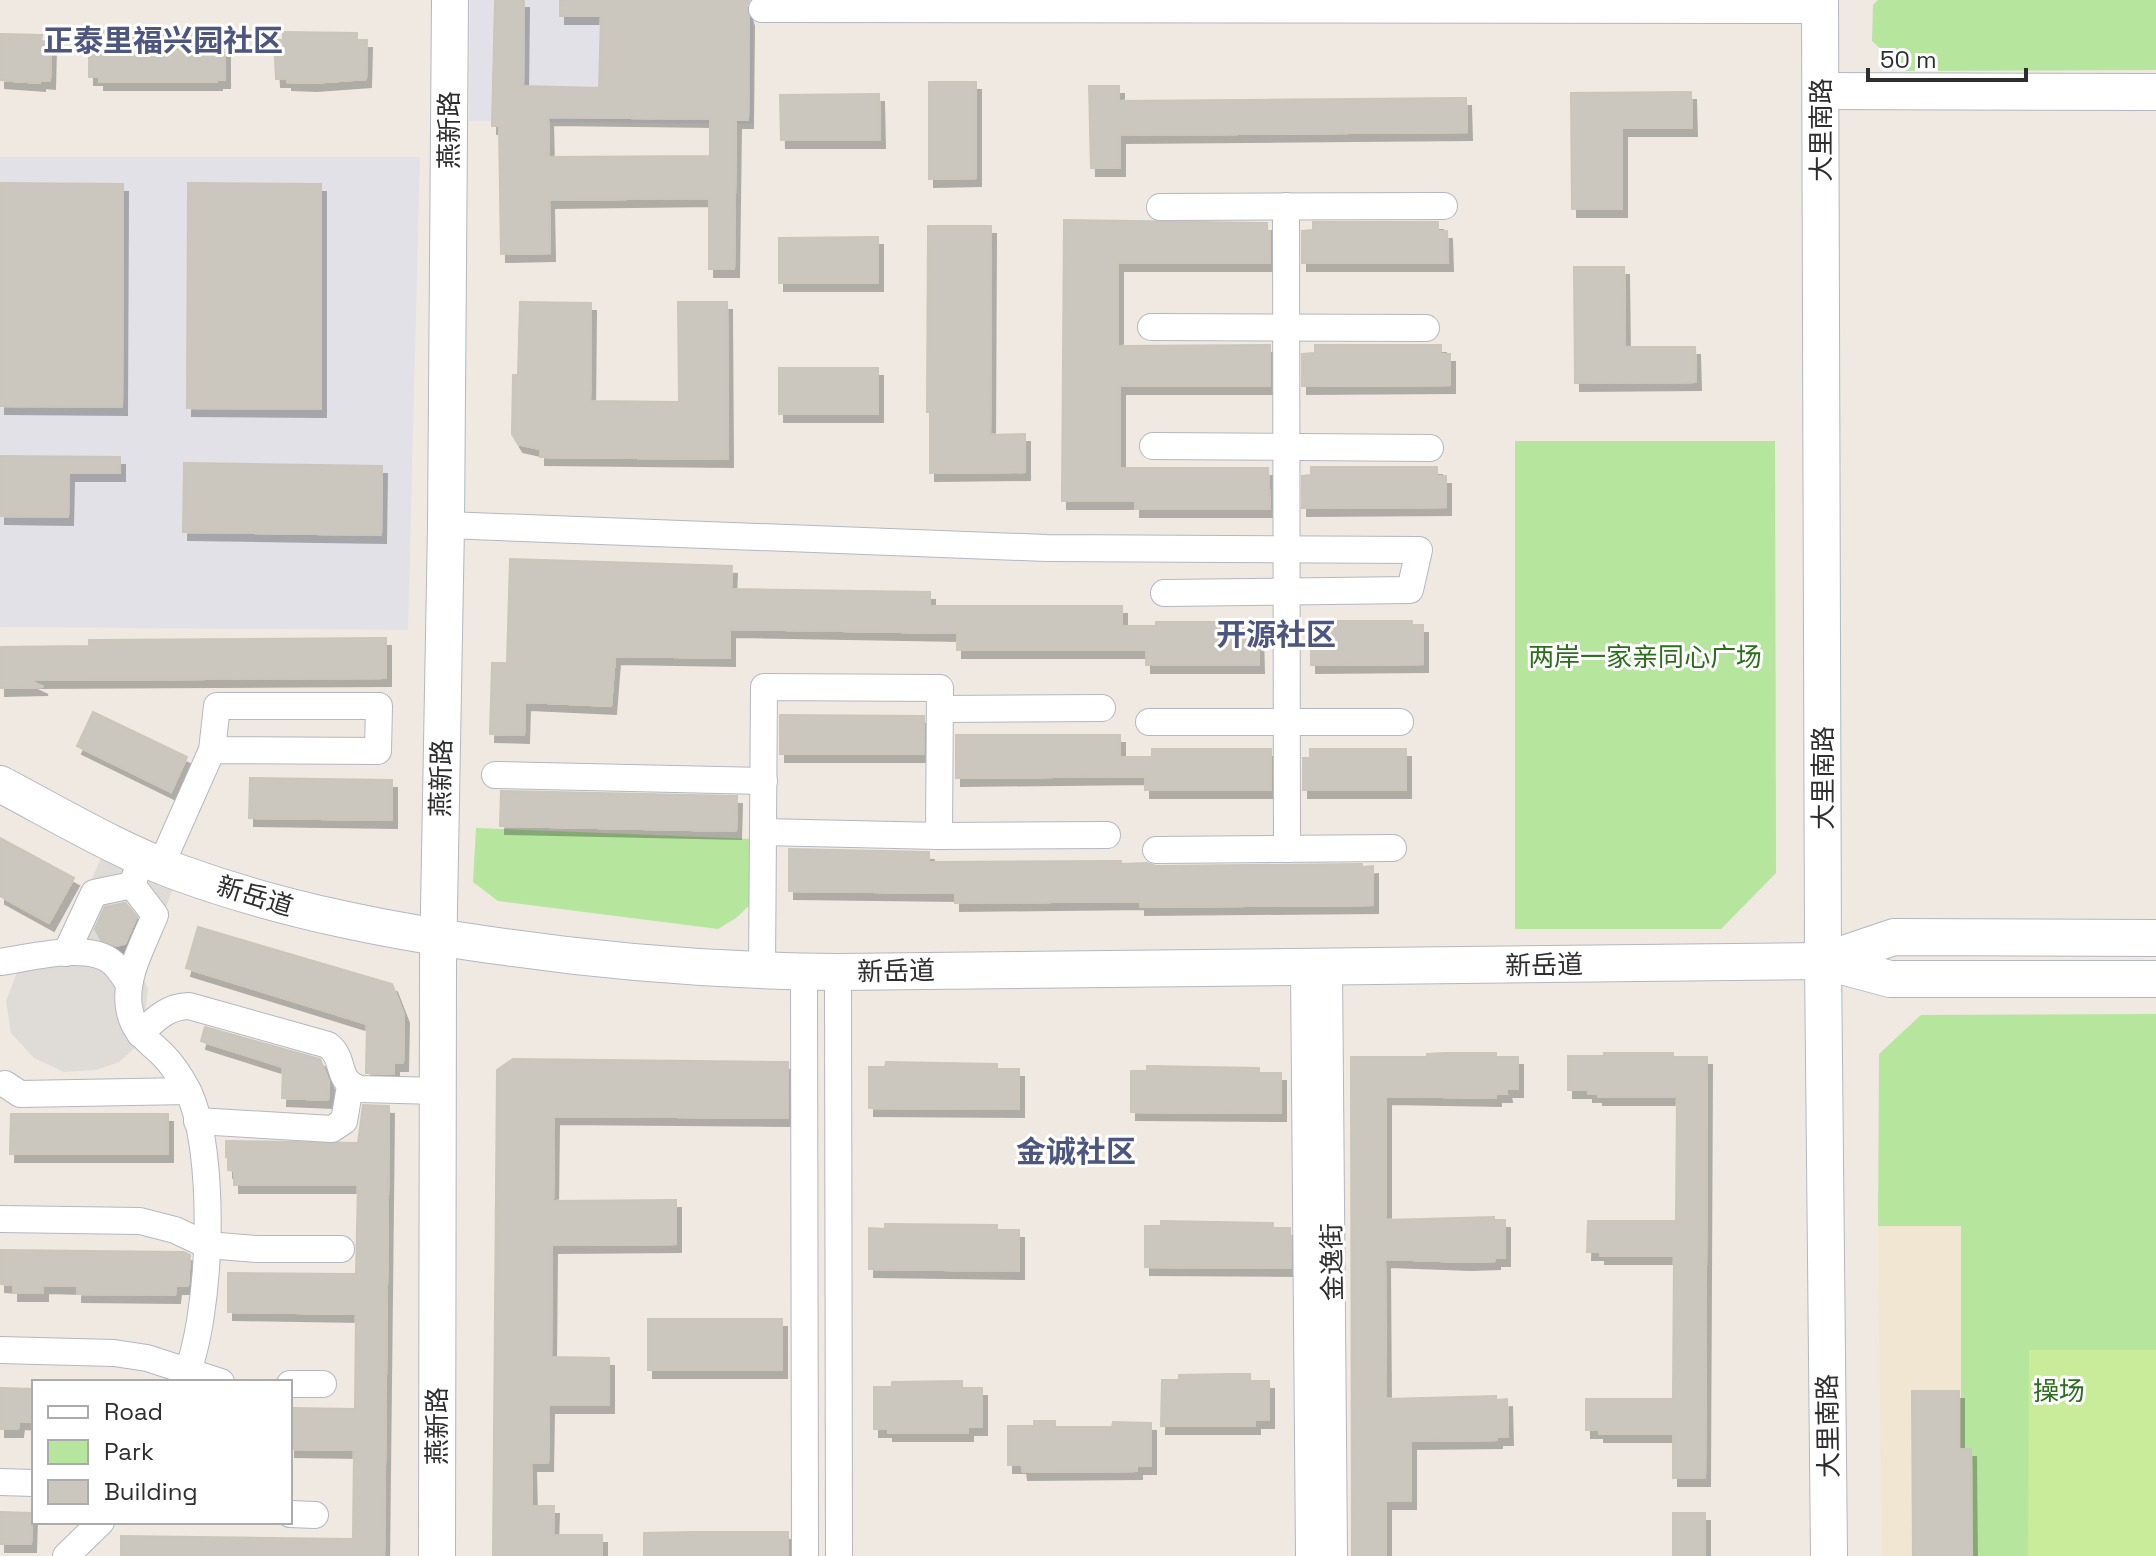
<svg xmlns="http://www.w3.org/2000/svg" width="2156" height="1556" viewBox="0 0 2156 1556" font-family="'Space Grotesk','Noto Sans SC',sans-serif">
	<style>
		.industrial { fill: #e3e1e8 }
		.education { fill: #f0e6d1 }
		.green { fill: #b6e59e }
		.pitch { fill: #c9ec9a }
		.plaza { fill: #dfdcd8 }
		.building { fill: #cbc7bf; stroke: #cbc5ba; stroke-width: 2; fill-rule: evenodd; filter: url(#shadow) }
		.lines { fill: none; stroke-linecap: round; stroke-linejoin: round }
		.street-casing { stroke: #b4b7c1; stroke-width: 28 }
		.secondary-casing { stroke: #b4b7c1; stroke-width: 38 }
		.street { stroke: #fff; stroke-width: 26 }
		.secondary { stroke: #fff; stroke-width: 36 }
		.labels { text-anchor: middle; stroke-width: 6; stroke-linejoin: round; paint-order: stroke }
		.street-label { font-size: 26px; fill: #2e2e2e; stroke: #fff }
		.park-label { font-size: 26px; fill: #2c6e1b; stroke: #fff }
		.quarter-label { font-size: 30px; font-weight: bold; fill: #4d5680; stroke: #fff }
	</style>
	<defs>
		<filter id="shadow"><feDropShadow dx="5" dy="8" stdDeviation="0" flood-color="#0004"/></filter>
	</defs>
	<rect width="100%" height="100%" fill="#efe9e1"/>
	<g class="industrial">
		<polygon points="470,0 753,0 753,124 469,121"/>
		<polygon points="0,157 420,157 408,630 0,627"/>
	</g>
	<polygon class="education" points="2156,1225 2156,1556 1882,1556 1878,1226"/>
	<g class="green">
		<polygon points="1878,0 2156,0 2156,70 1905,71 1872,41 1873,5"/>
		<polygon points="1515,441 1775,441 1776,873 1721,929 1515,929"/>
		<polygon points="476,828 753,839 754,901 736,918 718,929 498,901 473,882"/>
		<polygon points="2156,1014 2156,1556 1961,1556 1961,1226 1878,1226 1879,1054 1921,1015"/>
	</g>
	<polygon class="pitch" points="2029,1350 2156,1350 2156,1556 2028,1556"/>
	<polygon class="plaza" points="109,840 179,873 141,971 148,989 144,1021 137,1046 119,1062 96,1070 64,1072 34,1058 11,1033 6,1001 19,967 62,947"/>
	<g class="building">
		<path d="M495 0H524L523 86 599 88 601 16H560V0H749L746 8 749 18 748 120H736L734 269H709V198L549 200 550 253 501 254 499 126H492ZM548 117 710 119V156L549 157Z"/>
		<polygon points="104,31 210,32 210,34 216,34 216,41 225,41 225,80 217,80 217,82 99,82 99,77 89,77 89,41 100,41 100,37 104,37"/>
		<polygon points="283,32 357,33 357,40 367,40 366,79 312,83 287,82 287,79 276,79 274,40 283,40"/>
		<polygon points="0,34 42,35 41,41 51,42 50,81 40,80 40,83 0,80"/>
		<polygon points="929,82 976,82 976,178 929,179"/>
		<polygon points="1089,86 1119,86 1119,101 1466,98 1467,132 1120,135 1120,168 1091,168"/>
		<polygon points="1691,92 1692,128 1622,128 1622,209 1572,209 1571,93"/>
		<polygon points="879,94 880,140 781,140 780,95"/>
		<polygon points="0,183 123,184 122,407 0,406"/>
		<polygon points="188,183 321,184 321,409 187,408"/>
		<polygon points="1064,220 1267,223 1267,231 1270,231 1270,263 1118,263 1118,346 1270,345 1270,386 1120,386 1120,468 1268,468 1270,509 1135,509 1135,501 1062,501"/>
		<polygon points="1313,222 1438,222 1438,231 1447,231 1448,263 1302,263 1302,231 1313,230"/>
		<polygon points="928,226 991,226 990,435 1025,434 1025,472 930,473 930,412 927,412"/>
		<polygon points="878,237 878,283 779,283 779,238"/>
		<polygon points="1574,267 1624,267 1625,347 1695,347 1696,382 1575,383"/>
		<polygon points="520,302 591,303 590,401 679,402 678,302 727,302 728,459 540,457 540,449 518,444 512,434 513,375 518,375"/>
		<polygon points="1315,345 1441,345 1441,354 1450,354 1450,385 1302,386 1302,354 1315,353"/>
		<rect x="779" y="368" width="99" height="46"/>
		<polygon points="0,456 120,457 120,473 69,473 68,517 0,516"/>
		<polygon points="184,463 382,466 381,535 183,532"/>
		<polygon points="1311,467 1437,467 1437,476 1446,476 1446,507 1302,508 1302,476 1311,475"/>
		<polygon points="510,559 732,566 731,589 930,592 930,606 1122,606 1122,626 1156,626 1156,622 1248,622 1248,626 1258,626 1259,665 1146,665 1146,650 957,650 957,633 730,629 730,658 615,656 611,706 525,702 524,735 490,734 492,663 507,663"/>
		<polygon points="1321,621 1412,621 1412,625 1423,625 1423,664 1311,665 1311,626 1321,626"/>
		<polygon points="386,638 386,678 28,680 43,687 0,688 0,647 89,646 89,640"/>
		<polygon points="93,712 187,757 171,792 77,746"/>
		<polygon points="780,715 924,716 924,754 780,754"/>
		<polygon points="956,735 1120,735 1120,757 1152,757 1152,749 1271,749 1271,790 1145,790 1145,776 956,778"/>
		<polygon points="1310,749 1406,749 1406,790 1303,790 1303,758 1310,758"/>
		<polygon points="250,778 392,780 392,820 249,818"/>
		<polygon points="501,791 737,796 736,831 500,826"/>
		<polygon points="0,838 74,878 49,923 0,896"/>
		<polygon points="789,849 929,852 929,862 1121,861 1121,864 1147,863 1156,866 1362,864 1362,867 1373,866 1373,905 1140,907 1140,901 955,903 955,893 789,891"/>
		<polygon points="125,903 137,917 125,944 116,946 101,940 95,929 105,907"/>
		<polygon points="198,927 392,984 404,1015 403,1063 394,1063 394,1074 366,1073 367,1024 186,968"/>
		<polygon points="205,1027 320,1059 329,1082 328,1100 282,1098 283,1067 201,1041"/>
		<polygon points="1446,1053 1496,1053 1496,1057 1518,1057 1518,1089 1506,1089 1507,1094 1496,1094 1496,1098 1386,1096 1386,1220 1494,1217 1494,1220 1505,1220 1505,1258 1495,1258 1495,1261 1466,1262 1385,1259 1386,1399 1496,1396 1496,1400 1507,1399 1508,1437 1497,1437 1497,1440 1411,1441 1411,1501 1386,1501 1386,1556 1352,1556 1351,1057 1427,1057 1427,1054"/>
		<polygon points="1604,1053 1673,1053 1673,1057 1707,1057 1705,1478 1673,1478 1673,1434 1599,1434 1599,1430 1586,1430 1586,1399 1673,1399 1674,1256 1600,1256 1600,1252 1587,1252 1588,1221 1676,1221 1677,1097 1598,1097 1598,1094 1588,1094 1588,1090 1568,1090 1568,1056 1604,1056"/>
		<polygon points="513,1059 788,1062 788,1118 554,1116 553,1201 676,1200 676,1244 552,1245 551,1357 609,1358 609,1405 549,1405 548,1463 531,1463 532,1506 554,1506 553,1535 602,1535 602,1556 493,1556 497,1070"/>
		<polygon points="886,1062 997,1064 997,1069 1019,1069 1019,1109 869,1108 869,1067 885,1067"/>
		<polygon points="1147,1066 1259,1068 1259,1073 1281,1073 1281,1113 1131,1112 1131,1071 1147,1071"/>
		<polygon points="363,1105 389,1106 384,1556 121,1556 121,1536 353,1539 354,1450 290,1449 290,1408 355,1409 356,1314 228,1312 228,1273 356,1274 358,1185 234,1185 234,1171 228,1170 228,1157 226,1157 226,1141 358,1143"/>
		<polygon points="11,1114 168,1114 168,1154 10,1154"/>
		<polygon points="1161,1221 1273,1223 1273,1228 1290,1228 1291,1268 1145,1267 1145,1226 1161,1226"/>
		<polygon points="885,1224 997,1225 997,1230 1019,1230 1019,1271 869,1269 869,1228 885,1229"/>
		<polygon points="0,1250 184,1252 190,1255 188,1286 176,1286 175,1295 77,1294 77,1286 43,1285 43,1293 13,1293 13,1285 0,1284"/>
		<rect x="648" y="1319" width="134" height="51"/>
		<polygon points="1229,1374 1250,1374 1250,1381 1269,1381 1269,1420 1255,1420 1255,1426 1161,1426 1162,1380 1179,1380 1179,1375"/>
		<polygon points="962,1381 962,1388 982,1388 982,1427 968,1427 968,1433 888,1433 888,1429 874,1429 874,1387 892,1387 892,1382"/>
		<polygon points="0,1388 34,1389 34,1422 19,1421 18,1429 0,1429"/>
		<polygon points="1912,1391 1959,1391 1959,1449 1971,1449 1972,1556 1913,1556"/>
		<polygon points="1034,1421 1055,1421 1055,1427 1112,1427 1113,1422 1151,1423 1151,1466 1137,1466 1137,1471 1023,1472 1022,1465 1008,1465 1008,1426 1034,1426"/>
		<polygon points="0,1512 32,1513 31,1544 0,1544"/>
		<rect x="1673" y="1513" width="32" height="43"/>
		<polygon points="695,1532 788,1532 788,1556 644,1556 644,1533"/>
	</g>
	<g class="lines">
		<g class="street-casing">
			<g id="street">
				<polyline points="762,9 1820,10"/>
				<polyline points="1286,206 1287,849"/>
				<polyline points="1160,207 1444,206"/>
				<polyline points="1151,327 1426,328"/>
				<polyline points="1153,446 1430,448"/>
				<polyline points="446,525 1046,548 1419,550 1410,590 1164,593"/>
				<polyline points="940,709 1102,708"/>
				<polyline points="1149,722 1400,722"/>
				<polyline points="495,775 764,781"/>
				<polyline points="763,832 939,836 1107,835"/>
				<polyline points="1156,850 1393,848"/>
				<polyline points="161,865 212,750 378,751 379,706 217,706 212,750"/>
				<path d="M132 885 155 915C144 943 124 977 129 1007 133 1033 146 1038 163 1055 172 1064 181 1078 187 1089 218 1148 212 1323 183 1382"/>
				<polyline points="66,953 94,893 132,885 137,871"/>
				<path d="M0 962C30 958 89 941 113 963 119 968 124 977 129 984"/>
				<polyline points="1304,967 1309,1556"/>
				<polyline points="1329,967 1334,1556"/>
				<polyline points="762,971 764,687 940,688 939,836"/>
				<polyline points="804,971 805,1556"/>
				<polyline points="838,972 839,1556"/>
				<path d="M140 1034C154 1020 168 1006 189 1006L328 1045C347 1060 334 1080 360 1089L438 1091"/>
				<polyline points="5,1084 20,1094 188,1091"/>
				<polyline points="197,1121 332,1129 344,1121 350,1086"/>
				<polyline points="0,1219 140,1221 175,1230 207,1245 257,1249 341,1249"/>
				<polyline points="0,1350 114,1353 147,1358 221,1382"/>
				<polyline points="290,1384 323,1384"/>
				<polyline points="0,1482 34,1483"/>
				<polyline points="290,1514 315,1515"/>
				<polyline points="66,1556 101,1522"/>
			</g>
		</g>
		<g class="secondary-casing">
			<g id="secondary">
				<polyline points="1820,0 1823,961 1829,1556"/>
				<polyline points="1821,91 2156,92"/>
				<path d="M0 784C59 815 117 850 180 873 285 911 394 932 505 947 616 963 726 971 838 972L1823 961 1890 979H2156"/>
				<polyline points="1823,961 1894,937 2156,938"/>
				<polyline points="437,1556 438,964 446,525 450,0"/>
			</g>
		</g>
		<use href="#street" class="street"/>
		<use href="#secondary" class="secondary"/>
	</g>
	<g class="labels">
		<g class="street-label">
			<text transform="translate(449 130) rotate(-90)" y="9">燕新路</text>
			<text transform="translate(1821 130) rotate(-90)" y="9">大里南路</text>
			<text transform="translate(441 778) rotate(-89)" y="9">燕新路</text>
			<text transform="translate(1823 778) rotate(-90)" y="9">大里南路</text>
			<text transform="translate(255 896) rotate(17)" y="9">新岳道</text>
			<text transform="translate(1544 965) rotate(-1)" y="9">新岳道</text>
			<text transform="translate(896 971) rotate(-1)" y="9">新岳道</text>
			<text transform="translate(1332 1262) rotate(-91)" y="9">金逸街</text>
			<text transform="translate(437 1426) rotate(-90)" y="9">燕新路</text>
			<text transform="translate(1828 1426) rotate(-91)" y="9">大里南路</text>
		</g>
		<g class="park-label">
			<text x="1645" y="666">两岸一家亲同心广场</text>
			<text x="2059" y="1400">操场</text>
		</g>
		<g class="quarter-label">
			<text x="163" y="51">正泰里福兴园社区</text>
			<text x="1276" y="645">开源社区</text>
			<text x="1076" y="1162">金诚社区</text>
		</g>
	</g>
	<rect x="32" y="1380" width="260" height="144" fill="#ffffff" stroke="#ababab" stroke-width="2"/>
	<rect x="48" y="1406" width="40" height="12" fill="#ffffff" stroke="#ababab" stroke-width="2"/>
	<text x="104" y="1420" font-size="24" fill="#2e2e2e">Road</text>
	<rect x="48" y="1440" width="40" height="24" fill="#b6e59e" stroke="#ababab" stroke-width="2"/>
	<text x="104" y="1460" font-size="24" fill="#2e2e2e">Park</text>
	<rect x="48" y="1480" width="40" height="24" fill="#cbc7bf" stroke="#ababab" stroke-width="2"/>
	<text x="104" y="1500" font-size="24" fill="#2e2e2e">Building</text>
	<path d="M1868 68v12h158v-12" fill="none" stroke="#2e2e2e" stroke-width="4"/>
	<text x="1880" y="68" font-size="24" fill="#2e2e2e" stroke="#ffffff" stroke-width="6" paint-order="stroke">50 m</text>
</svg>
